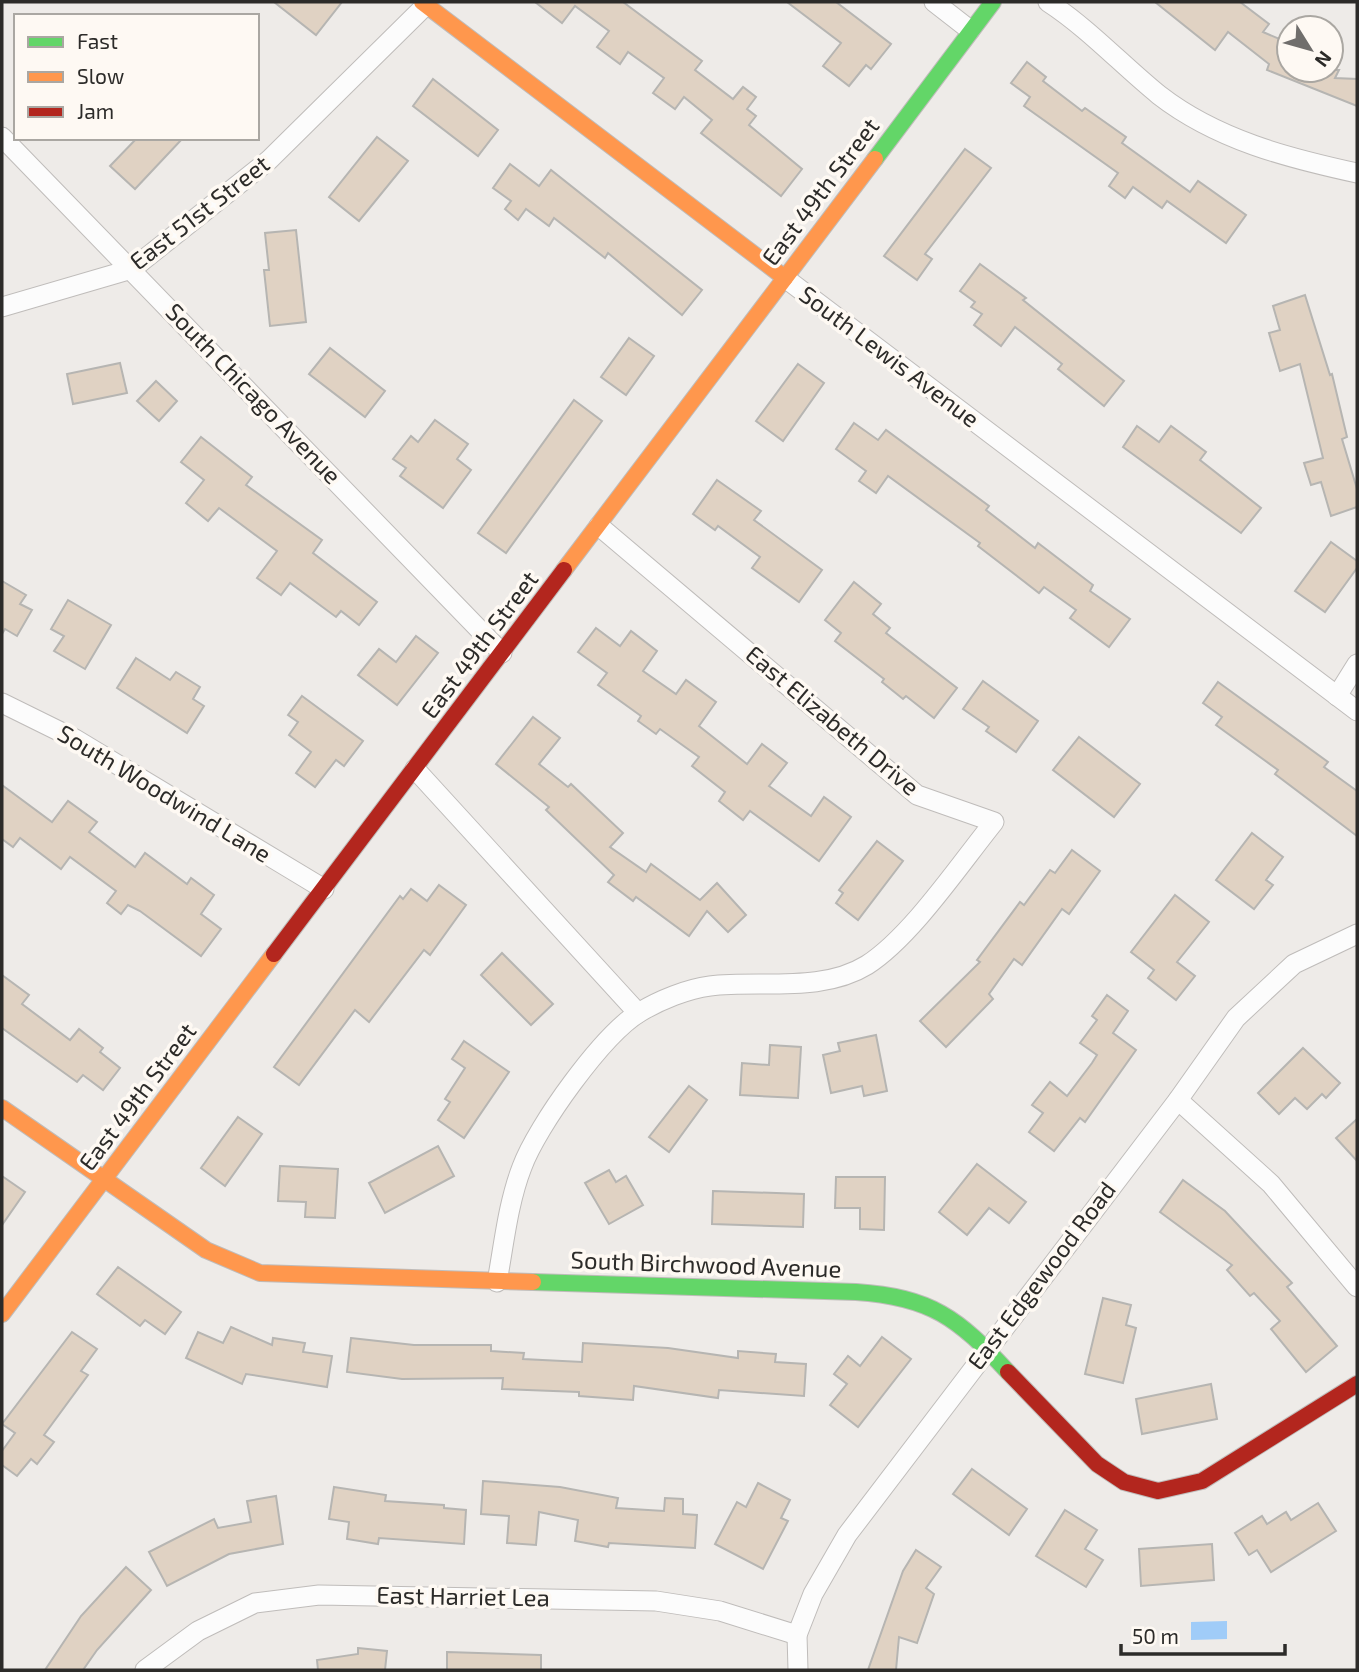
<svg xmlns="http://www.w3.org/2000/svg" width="1359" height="1672" viewBox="0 0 1359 1672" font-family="'Exo 2',sans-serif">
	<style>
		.water { fill: #a0ccf8 }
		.building { fill: #e0d2c3; stroke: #b6b5b2; stroke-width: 2 }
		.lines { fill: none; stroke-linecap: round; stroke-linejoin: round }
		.street-casing { stroke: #bfbcba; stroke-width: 21 }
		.fast-casing { stroke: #bfbcba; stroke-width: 18 }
		.slow-casing { stroke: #bfbcba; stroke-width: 18 }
		.jam-casing { stroke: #bfbcba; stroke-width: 18 }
		.street { stroke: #fcfcfc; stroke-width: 19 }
		.fast { stroke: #63d668; stroke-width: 16 }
		.slow { stroke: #ff974d; stroke-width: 16 }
		.jam { stroke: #b3261e; stroke-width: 16 }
		.labels { text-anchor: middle; stroke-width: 7; stroke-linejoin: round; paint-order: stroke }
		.street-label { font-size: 24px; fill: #2c2b29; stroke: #fef9f3 }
	</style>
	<rect width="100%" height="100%" fill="#eeebe8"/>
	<polygon class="water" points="1227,1621 1227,1639 1191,1640 1191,1622"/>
	<g class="building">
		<polygon points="274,2 342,2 316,35"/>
		<polygon points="535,2 623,2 702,61 695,70 733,99 743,87 756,97 747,109 756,116 749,125 802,169 781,196 701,133 712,120 684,97 675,109 653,93 664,78 628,52 620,64 597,47 609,31 575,6 562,23"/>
		<polygon points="787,2 836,2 891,44 871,69 866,65 849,86 823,66 841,43"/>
		<polygon points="1155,2 1240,2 1269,24 1263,32 1289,43 1289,70 1339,70 1335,78 1357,79 1357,106 1267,70 1269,64 1228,32 1215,50"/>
		<polygon points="1027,62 1046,77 1043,81 1082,111 1085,108 1126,137 1122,143 1190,192 1198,181 1246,215 1226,243 1167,201 1162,208 1133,187 1125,198 1109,186 1118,173 1024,106 1030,97 1011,83"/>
		<polygon points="433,79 498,130 478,156 413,106"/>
		<polygon points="377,137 408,161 359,221 329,197"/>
		<polygon points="137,138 183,138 135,189 110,166"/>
		<polygon points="965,149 991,168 925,254 932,259 917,280 884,256"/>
		<polygon points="510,164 539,186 551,170 702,290 682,315 608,253 605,258 554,218 549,226 526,209 518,220 505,209 511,201 493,188"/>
		<polygon points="296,230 306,322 270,326 264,270 269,270 265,233"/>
		<polygon points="980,264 1026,298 1023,300 1124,381 1104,406 1058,369 1062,364 1015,327 1001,346 974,325 982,314 971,307 975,302 960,291"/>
		<polygon points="1305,295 1330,375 1332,374 1347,437 1342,439 1357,489 1357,507 1331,516 1321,482 1311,485 1304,463 1323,458 1300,364 1280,371 1269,333 1280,330 1273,306"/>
		<polygon points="629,338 654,356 626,395 601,377"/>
		<polygon points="330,348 385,391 365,417 309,374"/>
		<polygon points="120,363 127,393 73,404 67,374"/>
		<polygon points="798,364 824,383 783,441 756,421"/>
		<polygon points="156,381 177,401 159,421 137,401"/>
		<polygon points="574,400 602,421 506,553 478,533"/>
		<polygon points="435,420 468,444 457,459 471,470 443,508 400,476 406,468 393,459 411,436 418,442"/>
		<polygon points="854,423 878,440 886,430 989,506 986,510 1035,548 1038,543 1093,585 1090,591 1130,619 1109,647 1070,618 1076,610 1044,587 1039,593 978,546 980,543 888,476 876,493 859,481 866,471 836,449"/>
		<polygon points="1137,426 1159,442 1171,426 1206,452 1200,460 1261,508 1241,533 1123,447"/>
		<polygon points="201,437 252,477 246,485 322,540 313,553 377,602 359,625 341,611 336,617 290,583 281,595 257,578 277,551 219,508 208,521 186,503 204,480 181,462"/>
		<polygon points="717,480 761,511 754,520 822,570 799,602 752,568 760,557 718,526 715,530 693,514"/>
		<polygon points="1331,542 1357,561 1357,568 1325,612 1295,591"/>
		<polygon points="2,581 26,595 20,604 32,610 17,636 5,629 2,634"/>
		<polygon points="854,582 881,604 873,614 890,628 886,633 957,688 934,718 906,696 903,699 882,682 884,679 835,641 841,633 825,620"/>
		<polygon points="68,600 111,625 85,669 54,651 64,636 51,629"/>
		<polygon points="596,628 620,646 631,631 657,651 643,671 676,694 686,680 716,702 699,726 747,764 762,744 787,763 769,786 811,816 824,797 851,817 819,861 750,811 743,820 719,801 725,792 692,766 699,757 660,729 656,734 638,721 641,716 598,685 607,673 578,652"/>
		<polygon points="416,636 438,653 397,705 358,675 379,649 396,662"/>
		<polygon points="136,658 170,680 176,672 200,687 193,699 204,706 187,733 117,688"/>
		<polygon points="983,681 1038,721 1016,752 986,731 989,727 963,709"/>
		<polygon points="1218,682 1328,762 1324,767 1357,791 1357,836 1275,774 1278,770 1216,725 1222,717 1203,703"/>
		<polygon points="302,696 363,741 344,766 336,760 315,787 296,773 311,752 289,735 298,722 288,715"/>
		<polygon points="533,717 560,738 539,764 568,787 571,784 623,833 610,847 646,872 651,864 700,900 717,883 746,915 728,932 707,911 689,936 636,897 633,901 608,882 614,875 546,810 549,807 496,764"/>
		<polygon points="1079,737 1140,784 1114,817 1053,770"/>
		<polygon points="2,785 52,822 68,801 97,822 89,832 135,867 145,853 187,884 191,878 214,895 201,914 221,929 201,956 140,911 128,905 121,914 107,903 116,891 70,857 61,869 20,838 13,847 2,839"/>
		<polygon points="1252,833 1283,857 1266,880 1273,885 1254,909 1216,880"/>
		<polygon points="877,841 903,861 858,920 836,903 843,893 839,890"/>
		<polygon points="1072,850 1100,871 1069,914 1062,909 1022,965 1014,959 989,994 993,999 946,1047 920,1021 980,962 977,960 1020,902 1024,905 1050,870 1055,873"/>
		<polygon points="439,885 466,905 430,955 424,950 369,1022 355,1010 299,1085 274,1067 400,896 403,899 411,889 427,901"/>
		<polygon points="1175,895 1209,922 1177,962 1195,976 1176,1000 1148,978 1154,970 1131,952"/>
		<polygon points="502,953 553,1004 531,1025 481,975"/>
		<polygon points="2,975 29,995 22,1004 70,1040 79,1029 103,1048 100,1052 120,1068 103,1090 83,1075 77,1082 2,1028"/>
		<polygon points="1107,995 1128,1011 1113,1033 1136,1050 1085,1122 1080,1118 1054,1151 1029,1132 1043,1113 1032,1105 1050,1082 1067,1096 1092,1063 1097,1055 1080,1043 1097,1020 1092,1016"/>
		<polygon points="876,1035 887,1091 864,1096 862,1086 831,1093 823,1055 840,1051 838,1043"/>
		<polygon points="464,1041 509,1072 464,1138 438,1120 450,1102 445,1099 465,1068 452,1059"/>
		<polygon points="770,1045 801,1047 798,1098 740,1095 742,1063 769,1065"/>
		<polygon points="1303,1048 1340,1083 1326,1098 1322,1094 1307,1109 1295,1098 1279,1114 1258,1093"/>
		<polygon points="689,1086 707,1100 669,1152 649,1137"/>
		<polygon points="238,1117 262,1134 225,1186 201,1168"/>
		<polygon points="1357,1119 1357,1161 1336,1138"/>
		<polygon points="438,1146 454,1176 385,1213 369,1183"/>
		<polygon points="977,1164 1026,1202 1009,1223 989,1208 967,1235 939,1212"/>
		<polygon points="280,1166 338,1169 335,1218 305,1217 306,1202 278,1201"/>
		<polygon points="609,1170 616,1182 626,1176 643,1205 609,1224 585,1183"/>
		<polygon points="2,1176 25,1192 2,1225"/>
		<polygon points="836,1177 885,1177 884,1230 860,1229 860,1208 835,1208"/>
		<polygon points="1183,1180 1225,1211 1292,1283 1287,1287 1337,1346 1306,1372 1271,1329 1280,1321 1254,1293 1250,1296 1227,1270 1232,1265 1160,1212"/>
		<polygon points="713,1191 804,1194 803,1227 712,1224"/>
		<polygon points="118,1267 181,1312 165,1334 145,1320 140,1326 97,1294"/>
		<polygon points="1103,1298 1131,1305 1126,1325 1136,1328 1123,1383 1085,1374"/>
		<polygon points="231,1327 272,1345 273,1338 305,1343 303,1352 332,1356 327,1387 246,1374 242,1384 186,1358 198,1332 223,1343"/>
		<polygon points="72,1332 97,1349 81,1371 88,1375 44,1435 54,1442 37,1464 31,1459 17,1476 2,1465 2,1451 15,1433 2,1424"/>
		<polygon points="882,1337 911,1359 858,1427 830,1405 847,1384 834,1374 848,1356 860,1366"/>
		<polygon points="351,1338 414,1345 491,1345 491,1351 524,1353 523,1359 582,1362 583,1343 668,1348 738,1358 738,1351 776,1354 775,1362 806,1364 804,1396 719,1390 718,1398 634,1386 633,1400 579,1396 579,1392 502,1389 503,1378 402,1379 347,1372"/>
		<polygon points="1211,1384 1217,1419 1142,1434 1136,1399"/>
		<polygon points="972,1469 1027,1509 1009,1535 953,1494"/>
		<polygon points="483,1481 560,1487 618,1498 616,1508 664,1511 665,1498 683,1499 683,1514 697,1515 695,1548 609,1543 608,1547 575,1541 578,1520 539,1512 536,1545 507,1543 509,1516 481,1514"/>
		<polygon points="758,1483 790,1500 781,1518 788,1521 763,1569 715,1544 737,1502 746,1507"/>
		<polygon points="334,1487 386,1495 385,1501 444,1505 444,1508 466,1510 464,1544 379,1538 378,1544 347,1539 349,1522 329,1519"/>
		<polygon points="276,1496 283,1544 229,1554 167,1586 149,1552 214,1519 218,1528 251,1522 247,1501"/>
		<polygon points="1318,1503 1336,1531 1271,1572 1257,1550 1249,1555 1235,1533 1262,1516 1267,1524 1286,1512 1291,1520"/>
		<polygon points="1065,1510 1097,1530 1085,1549 1103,1560 1086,1587 1036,1556"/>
		<polygon points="1212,1544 1214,1580 1141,1586 1139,1549"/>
		<polygon points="916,1550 941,1567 926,1588 934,1594 917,1643 899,1637 896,1670 868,1670 903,1571"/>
		<polygon points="126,1567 151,1590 97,1650 83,1670 45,1670 81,1616"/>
		<polygon points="358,1648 387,1651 385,1670 318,1670 317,1660 358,1654"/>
		<polygon points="447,1652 541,1655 541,1670 447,1670"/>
	</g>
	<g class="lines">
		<g class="street-casing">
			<g id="street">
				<polyline points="934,2 970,30"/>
				<path d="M1048 2C1088 28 1122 65 1159 95 1217 140 1288 158 1357 173"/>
				<polyline points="2,137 502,653"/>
				<polyline points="785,278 1357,711"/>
				<polyline points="2,307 132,269 269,160 426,5"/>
				<polyline points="1337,696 1357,664"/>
				<polyline points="2,703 75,739 324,889"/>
				<polyline points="415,769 638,1013"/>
				<polyline points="1178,1100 1271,1184 1357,1287"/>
				<path d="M497 1282C504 1244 508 1203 522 1167 537 1126 603 1034 640 1012 660 1000 687 989 710 986 760 980 822 993 867 965 911 937 960 864 994 822L917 795 599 526"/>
				<polyline points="145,1670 198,1631 255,1603 319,1595 656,1601 720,1611 797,1635"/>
				<polyline points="798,1670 797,1635 813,1594 847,1535 1178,1100 1236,1018 1294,964 1357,934"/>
			</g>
		</g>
		<g class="fast-casing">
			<g id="fast">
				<polyline points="875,159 993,2"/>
				<path d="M533 1282 856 1292C931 1297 958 1318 1008 1372"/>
			</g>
		</g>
		<g class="slow-casing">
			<g id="slow">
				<polyline points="422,2 785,278"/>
				<polyline points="564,570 875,159"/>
				<polyline points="2,1108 206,1250 260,1273 533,1282"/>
				<polyline points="2,1314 274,954"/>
			</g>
		</g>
		<g class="jam-casing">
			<g id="jam">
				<polyline points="274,954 564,570"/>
				<polyline points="1008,1372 1097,1464 1124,1482 1158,1491 1202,1481 1357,1384"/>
			</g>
		</g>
		<use href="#street" class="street"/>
		<use href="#fast" class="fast"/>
		<use href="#slow" class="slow"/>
		<use href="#jam" class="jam"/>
	</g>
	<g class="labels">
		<g class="street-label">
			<text transform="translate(821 192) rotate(-53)" y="8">East 49th Street</text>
			<text transform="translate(200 213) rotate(-38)" y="8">East 51st Street</text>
			<text transform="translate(889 357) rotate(37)" y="8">South Lewis Avenue</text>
			<text transform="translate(253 394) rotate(46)" y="8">South Chicago Avenue</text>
			<text transform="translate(480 645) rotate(-53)" y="8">East 49th Street</text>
			<text transform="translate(832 721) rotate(40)" y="8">East Elizabeth Drive</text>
			<text transform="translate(164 794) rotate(31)" y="8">South Woodwind Lane</text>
			<text transform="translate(138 1097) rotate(-53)" y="8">East 49th Street</text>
			<text transform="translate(706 1265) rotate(2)" y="8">South Birchwood Avenue</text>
			<text transform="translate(1042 1276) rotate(-53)" y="8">East Edgewood Road</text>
			<text transform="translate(463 1597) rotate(1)" y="8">East Harriet Lea</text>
		</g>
	</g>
	<rect width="1359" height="1672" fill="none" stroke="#2c2b29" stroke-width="7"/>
	<rect x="14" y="14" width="245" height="126" fill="#fef9f3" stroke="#aaa7a2" stroke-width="2"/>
	<rect x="28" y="37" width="35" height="10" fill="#63d668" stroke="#aaa7a2" stroke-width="2"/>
	<text x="77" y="49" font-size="21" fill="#2c2b29">Fast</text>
	<rect x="28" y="72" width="35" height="10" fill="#ff974d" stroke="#aaa7a2" stroke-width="2"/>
	<text x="77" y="84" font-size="21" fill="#2c2b29">Slow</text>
	<rect x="28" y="107" width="35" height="10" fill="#b3261e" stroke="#aaa7a2" stroke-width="2"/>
	<text x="77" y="119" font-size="21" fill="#2c2b29">Jam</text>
	<g transform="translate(1310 49) rotate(127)"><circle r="33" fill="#fef9f3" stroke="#aaa7a2" stroke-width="2"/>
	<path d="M0-5L12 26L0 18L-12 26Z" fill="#706e6c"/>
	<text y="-10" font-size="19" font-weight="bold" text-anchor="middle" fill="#2c2b29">N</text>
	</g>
	<path d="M1121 1644v10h164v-10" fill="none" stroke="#2c2b29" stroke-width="3.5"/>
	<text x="1132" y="1644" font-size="21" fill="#2c2b29" stroke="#fef9f3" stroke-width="5" paint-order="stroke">50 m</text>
</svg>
